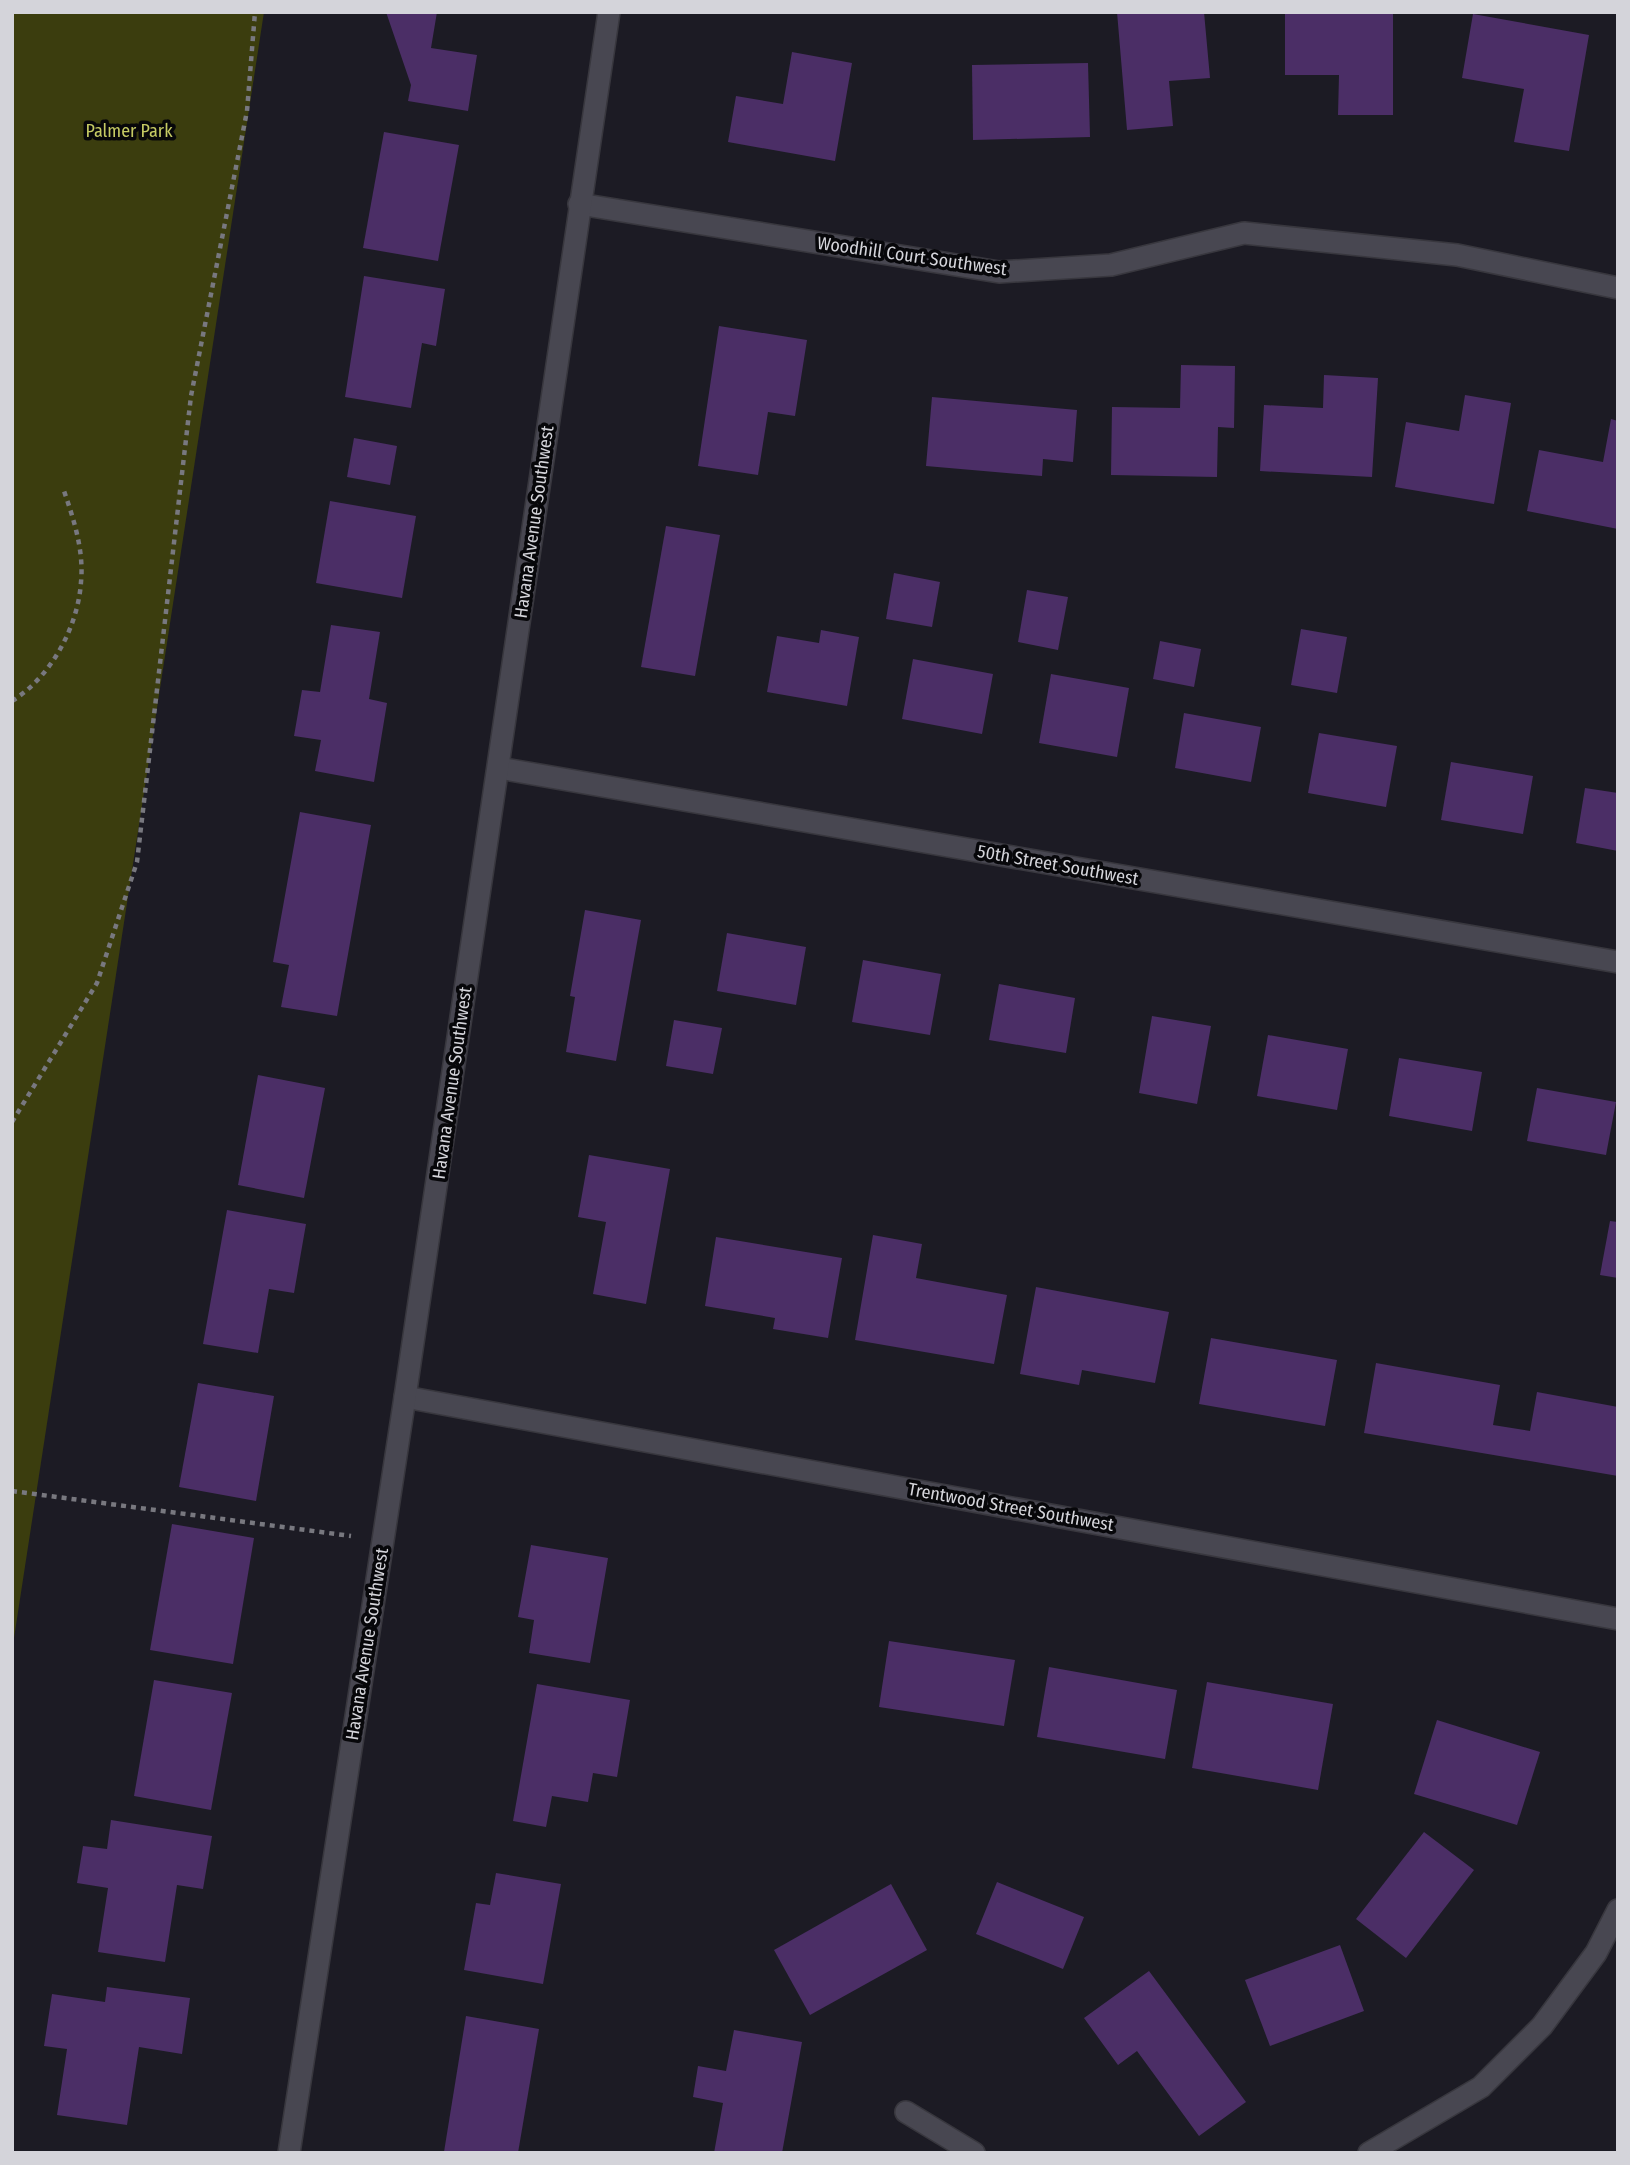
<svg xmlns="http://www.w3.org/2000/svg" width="1630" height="2165" viewBox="0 0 1630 2165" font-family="'Fira Sans Condensed',sans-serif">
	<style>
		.green { fill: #3b3d0e }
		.building { fill: #4b2e66 }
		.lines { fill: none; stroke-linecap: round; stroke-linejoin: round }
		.street-casing { stroke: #38373e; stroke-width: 24 }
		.path { stroke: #78787f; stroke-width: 4.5; stroke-dasharray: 5 5; stroke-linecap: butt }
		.street { stroke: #484751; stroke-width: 21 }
		.labels { text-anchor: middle; stroke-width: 7; stroke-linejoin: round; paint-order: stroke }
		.park-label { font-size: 18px; fill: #c6cb64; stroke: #07070a }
		.street-label { font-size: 18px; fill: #d4d4da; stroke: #07070a }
	</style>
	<rect width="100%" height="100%" fill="#1c1b24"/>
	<polygon class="green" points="12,12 264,12 12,1651"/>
	<g class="building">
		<polygon points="386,12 437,12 431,48 477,55 468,111 408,101 411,85"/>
		<polygon points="1117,12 1204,12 1210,78 1169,81 1173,126 1127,130"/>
		<polygon points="1285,12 1393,12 1393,115 1338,115 1339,75 1285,75"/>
		<polygon points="1473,14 1589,35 1569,151 1514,142 1524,89 1462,78"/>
		<polygon points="792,52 852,63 835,161 728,142 736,96 783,104"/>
		<polygon points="1088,63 1090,137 973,140 972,65"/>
		<polygon points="384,132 459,145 438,261 363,248"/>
		<polygon points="364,276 445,289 436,346 422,343 411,408 345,397"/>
		<polygon points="719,326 807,340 795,416 768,412 758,475 698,466"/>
		<polygon points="1181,365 1235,366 1234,428 1218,427 1217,477 1111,475 1112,407 1180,408"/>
		<polygon points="1324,375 1378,378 1372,477 1260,471 1264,405 1323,408"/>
		<polygon points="1465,395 1511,403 1494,504 1395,487 1406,422 1459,431"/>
		<polygon points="932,397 1077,410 1073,462 1043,459 1042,476 926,466"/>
		<polygon points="1611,419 1618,421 1618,529 1527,511 1539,450 1603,462"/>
		<polygon points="354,438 397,446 390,485 347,477"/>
		<polygon points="330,501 416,516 402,598 316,583"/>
		<polygon points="666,526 720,535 695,676 641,667"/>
		<polygon points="894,573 940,582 932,627 886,619"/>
		<polygon points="1027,590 1068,597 1058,650 1018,642"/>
		<polygon points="331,625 380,632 369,699 387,703 374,782 315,771 321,740 294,736 302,690 320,692"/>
		<polygon points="1301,629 1347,637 1337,693 1291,685"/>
		<polygon points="821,630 859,637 847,706 767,692 777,636 819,643"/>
		<polygon points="1160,641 1201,649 1194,687 1153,679"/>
		<polygon points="913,659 993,674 982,734 902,719"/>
		<polygon points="1051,674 1129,688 1117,757 1039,743"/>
		<polygon points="1184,713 1261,727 1251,782 1175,768"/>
		<polygon points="1319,733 1397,746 1386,807 1308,793"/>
		<polygon points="1451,762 1533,776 1523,834 1441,820"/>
		<polygon points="1585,788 1618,793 1618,851 1576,843"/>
		<polygon points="300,812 371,825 337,1016 281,1007 289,965 273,962"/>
		<polygon points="585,910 641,920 616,1061 566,1052 575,997 570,996"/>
		<polygon points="727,933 806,947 796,1005 717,991"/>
		<polygon points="863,960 941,974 930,1035 852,1022"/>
		<polygon points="999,984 1075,998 1066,1053 989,1040"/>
		<polygon points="1152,1016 1211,1026 1197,1104 1139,1093"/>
		<polygon points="674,1020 722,1028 713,1074 666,1066"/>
		<polygon points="1268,1035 1348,1049 1337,1110 1257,1096"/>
		<polygon points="1399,1058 1482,1072 1472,1131 1389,1116"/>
		<polygon points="258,1075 325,1088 304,1198 238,1185"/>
		<polygon points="1537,1088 1616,1102 1606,1155 1527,1141"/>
		<polygon points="589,1155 670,1169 646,1304 593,1294 606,1222 578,1217"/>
		<polygon points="227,1210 306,1224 294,1293 269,1289 258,1353 203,1344"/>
		<polygon points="1610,1221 1618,1222 1618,1278 1600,1275"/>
		<polygon points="873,1235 922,1244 916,1278 1007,1295 994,1364 855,1340"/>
		<polygon points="716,1237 842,1258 828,1338 773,1329 775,1318 705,1306"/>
		<polygon points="1036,1287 1169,1312 1155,1383 1082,1370 1079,1385 1020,1374"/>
		<polygon points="1211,1338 1337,1360 1325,1426 1199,1404"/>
		<polygon points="1376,1363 1500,1385 1493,1425 1530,1431 1537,1392 1618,1407 1618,1476 1364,1433"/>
		<polygon points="198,1383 274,1396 256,1501 179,1487"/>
		<polygon points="172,1524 254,1538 233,1664 150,1650"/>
		<polygon points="531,1545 608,1558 590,1663 529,1653 534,1620 518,1617"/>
		<polygon points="889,1641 1015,1660 1004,1726 879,1707"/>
		<polygon points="1049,1667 1177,1690 1165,1759 1037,1737"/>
		<polygon points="154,1680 232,1693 211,1810 134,1796"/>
		<polygon points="1207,1682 1333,1704 1318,1790 1192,1768"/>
		<polygon points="537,1684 630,1700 617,1777 593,1773 588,1802 552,1796 546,1827 513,1821"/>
		<polygon points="1437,1720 1540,1752 1517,1825 1414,1794"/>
		<polygon points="111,1820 212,1836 203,1889 177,1885 165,1962 98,1952 108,1888 77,1883 83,1846 107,1849"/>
		<polygon points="1424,1832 1474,1870 1406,1958 1356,1919"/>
		<polygon points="496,1873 561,1884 543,1984 464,1970 476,1903 490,1905"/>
		<polygon points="997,1882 1084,1917 1063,1969 976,1934"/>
		<polygon points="891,1884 927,1950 810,2015 774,1950"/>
		<polygon points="1340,1945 1364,2011 1270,2046 1245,1980"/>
		<polygon points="1149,1971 1246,2102 1199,2136 1137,2051 1118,2065 1084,2018"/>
		<polygon points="107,1987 190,1998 182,2054 139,2047 127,2125 57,2115 67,2049 44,2046 52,1994 105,2002"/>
		<polygon points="466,2016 539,2029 518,2153 444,2152"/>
		<polygon points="734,2030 802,2042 782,2153 714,2153 723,2103 693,2097 698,2066 726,2071"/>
	</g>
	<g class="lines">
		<g class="street-casing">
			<g id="street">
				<polyline points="579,204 999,272 1111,265 1244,233 1457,255 1618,288"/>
				<polyline points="499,768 1618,962"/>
				<polyline points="405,1397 1618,1619"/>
				<polyline points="906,2112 974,2153"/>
				<polyline points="289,2153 405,1397 609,12"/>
				<polyline points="1369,2153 1481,2087 1542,2026 1596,1953 1618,1910"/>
			</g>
		</g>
		<g class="path">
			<path d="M12 701C51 677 78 627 81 582 84 551 74 520 64 491"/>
			<polyline points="12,1122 97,983 137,862 191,396 247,111 255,12"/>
			<polyline points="12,1491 351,1536"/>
		</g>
		<use href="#street" class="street"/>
	</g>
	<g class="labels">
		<g class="park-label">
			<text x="129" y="137">Palmer Park</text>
		</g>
		<g class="street-label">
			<text transform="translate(912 256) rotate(8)" y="6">Woodhill Court Southwest</text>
			<text transform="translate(534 522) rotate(-82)" y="6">Havana Avenue Southwest</text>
			<text transform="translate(1058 865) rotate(10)" y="6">50th Street Southwest</text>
			<text transform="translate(452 1083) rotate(-82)" y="6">Havana Avenue Southwest</text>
			<text transform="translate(1011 1507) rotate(10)" y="6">Trentwood Street Southwest</text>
			<text transform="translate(367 1644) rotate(-81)" y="6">Havana Avenue Southwest</text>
		</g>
	</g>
	<rect width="1630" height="2165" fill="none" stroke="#d4d4da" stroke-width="28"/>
</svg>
